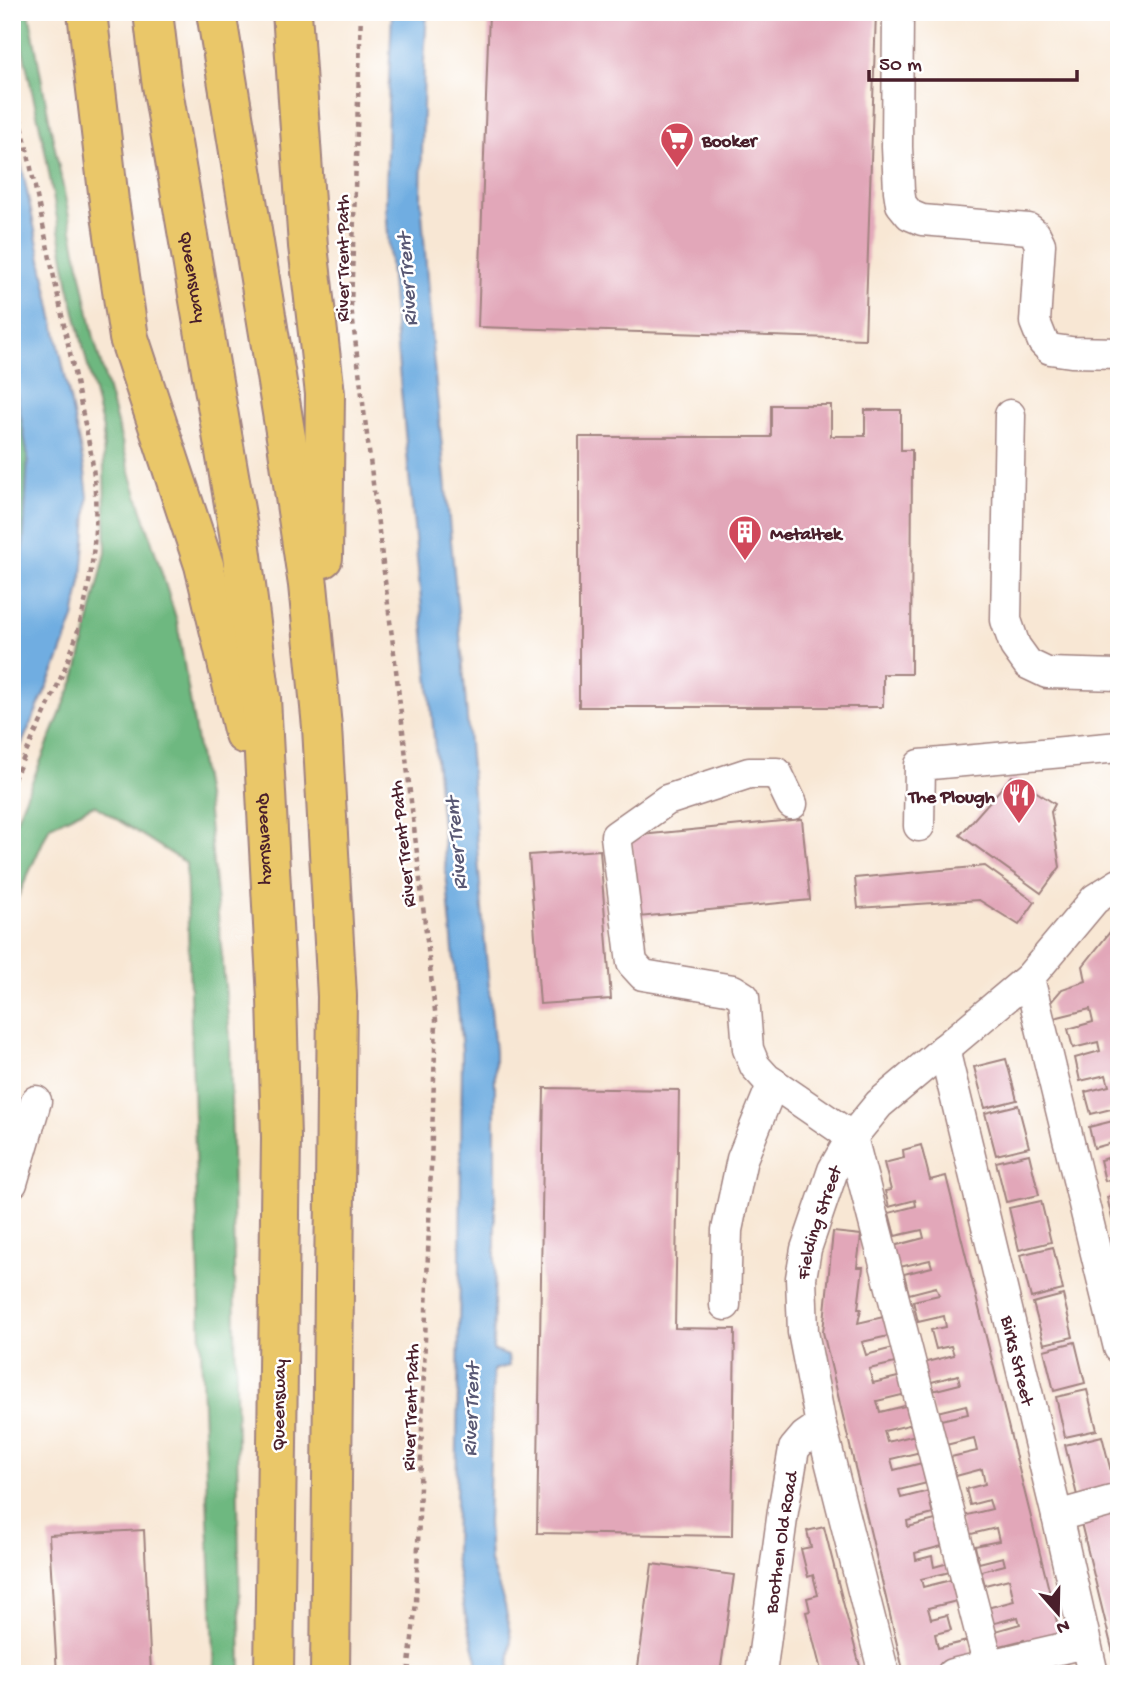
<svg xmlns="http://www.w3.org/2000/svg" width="1131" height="1686" viewBox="0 0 1131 1686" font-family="'Gochi Hand',sans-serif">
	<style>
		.forest { fill: #6eb880; stroke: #5c6c56; stroke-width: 2 }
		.water { fill: #6fade1; stroke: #5c6686; stroke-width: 2 }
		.building { fill: #e2a7b9 }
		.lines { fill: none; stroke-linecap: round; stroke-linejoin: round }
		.minor-casing { stroke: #a18380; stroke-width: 33 }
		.highway-casing { stroke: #a18380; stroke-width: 42 }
		.path { stroke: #a18380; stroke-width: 4.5; stroke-dasharray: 5 5; stroke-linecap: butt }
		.minor { stroke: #fff; stroke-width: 30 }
		.highway { stroke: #eac769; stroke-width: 38 }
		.labels { text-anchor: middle; stroke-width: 5; stroke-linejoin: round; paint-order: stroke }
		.poi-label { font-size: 19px; font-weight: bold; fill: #4a1f2b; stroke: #fff; text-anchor: start }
		.street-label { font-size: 19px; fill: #4a1f2b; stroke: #fff }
		.water-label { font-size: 21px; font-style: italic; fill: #595874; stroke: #fff }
	</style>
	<rect width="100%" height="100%" fill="#fff"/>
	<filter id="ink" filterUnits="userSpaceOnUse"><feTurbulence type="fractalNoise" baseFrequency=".0143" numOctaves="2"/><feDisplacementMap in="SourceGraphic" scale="14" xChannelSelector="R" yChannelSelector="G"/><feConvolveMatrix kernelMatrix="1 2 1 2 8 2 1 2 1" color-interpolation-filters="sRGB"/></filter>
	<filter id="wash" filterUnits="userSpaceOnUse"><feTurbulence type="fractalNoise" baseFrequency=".00686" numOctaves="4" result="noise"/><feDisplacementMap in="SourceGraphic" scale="28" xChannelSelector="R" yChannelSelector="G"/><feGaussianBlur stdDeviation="1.57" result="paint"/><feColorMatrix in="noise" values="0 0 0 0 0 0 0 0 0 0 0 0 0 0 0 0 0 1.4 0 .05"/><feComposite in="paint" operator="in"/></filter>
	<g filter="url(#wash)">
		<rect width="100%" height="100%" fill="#f8e7d4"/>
		<g class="forest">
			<polygon points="13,12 29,12 49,119 94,338 132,479 177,621 207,803 230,1037 241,1674 215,1674 203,1407 186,863 94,805 50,826 12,910 12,830 76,676 106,552 103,430 69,287 45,150 21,41"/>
			<polygon points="12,368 28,456 23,553 18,584 12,605"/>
		</g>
		<g class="water">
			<polygon points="392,12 427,12 424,63 421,199 432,344 462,654 484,934 495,1052 495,1271 493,1350 508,1356 509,1366 493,1370 488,1523 490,1562 505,1605 511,1638 509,1674 476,1674 477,1660 464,1609 455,1557 460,1269 462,1051 436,759 393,306 386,205 388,102"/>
			<polygon points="12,119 85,472 88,497 85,543 82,576 74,618 57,664 12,766 12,605 18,584 23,553 28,456 12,368"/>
		</g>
		<g id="blocks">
			<g class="building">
				<polygon points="489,12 876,12 865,339 478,327"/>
				<polygon points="771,405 831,405 831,436 865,436 865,410 901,410 901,450 912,450 911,674 883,674 883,707 579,707 579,437 771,437"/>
				<polygon points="1012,776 1055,804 1051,812 1060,867 1041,893 960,835"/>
				<polygon points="802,819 810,900 639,917 631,836"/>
				<polygon points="600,850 611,999 540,1004 529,855"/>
				<polygon points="985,866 1035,902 1019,925 979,900 858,908 855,878"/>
				<polygon points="1110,932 1119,965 1119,1141 1094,1148 1089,1127 1117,1120 1115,1108 1091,1114 1085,1092 1109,1086 1106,1075 1080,1081 1075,1058 1100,1051 1098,1042 1073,1048 1068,1029 1093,1022 1090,1009 1054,1018 1050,1003 1062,989 1086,981 1083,966"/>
				<polygon points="1006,1059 1017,1100 985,1108 974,1067"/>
				<polygon points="544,1088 679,1090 675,1328 735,1329 732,1536 537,1533"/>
				<polygon points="1018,1105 1029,1147 996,1155 985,1113"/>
				<polygon points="921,1145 930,1180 946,1176 1063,1646 1027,1655 1024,1640 996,1647 992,1632 1020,1624 1018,1617 991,1624 987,1608 1014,1601 1009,1579 985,1585 981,1571 1005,1565 1003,1557 979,1563 975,1546 999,1541 996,1528 963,1536 959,1517 992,1509 989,1500 970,1505 966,1489 985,1484 982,1469 956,1476 951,1457 977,1451 974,1438 942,1446 936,1421 968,1414 966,1405 933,1413 928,1392 960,1384 958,1375 924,1384 919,1364 954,1355 951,1346 936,1349 931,1330 946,1327 944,1316 918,1322 913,1301 939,1295 936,1287 909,1294 904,1274 932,1267 930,1260 891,1269 886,1248 924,1238 922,1230 895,1236 889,1213 916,1206 915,1200 889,1207 885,1191 891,1190 884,1163 904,1158 903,1150"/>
				<polygon points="1029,1154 1039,1195 1006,1202 996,1162"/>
				<polygon points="1119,1155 1119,1178 1105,1181 1100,1160"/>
				<polygon points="1119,1194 1119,1218 1112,1219 1107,1197"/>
				<polygon points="1041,1201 1051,1242 1019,1250 1009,1208"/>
				<polygon points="833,1232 861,1235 857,1267 863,1267 858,1309 861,1309 858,1323 892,1315 897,1334 862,1342 866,1355 901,1346 904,1361 869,1369 873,1383 906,1375 910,1393 877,1401 880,1412 913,1404 917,1423 884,1431 887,1442 920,1434 925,1451 891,1459 894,1470 922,1463 927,1483 899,1490 901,1498 933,1490 936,1501 930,1503 933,1514 907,1521 908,1527 943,1518 946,1531 938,1533 942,1546 915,1553 916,1560 932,1556 934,1567 952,1562 954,1571 921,1579 923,1587 955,1579 961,1600 928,1608 931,1619 947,1615 951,1630 935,1634 938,1648 967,1641 972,1662 944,1674 904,1674 823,1332"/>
				<polygon points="1119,1232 1119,1251 1118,1252 1113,1234"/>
				<polygon points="1053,1247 1063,1290 1031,1298 1020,1255"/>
				<polygon points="1063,1295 1073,1337 1044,1344 1033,1303"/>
				<polygon points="1075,1342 1085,1383 1054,1391 1044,1350"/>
				<polygon points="1087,1390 1097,1430 1065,1437 1056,1397"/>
				<polygon points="1102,1436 1117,1495 1079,1504 1065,1445"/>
				<polygon points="1119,1513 1119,1673 1118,1673 1080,1519"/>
				<polygon points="824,1527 843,1602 862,1674 822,1674 806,1612 810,1611 807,1598 818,1595 813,1575 808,1577 801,1549 811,1547 807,1531"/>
				<polygon points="144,1530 151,1674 57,1674 49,1535"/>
				<polygon points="652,1564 734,1575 720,1674 637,1674"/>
				<polygon points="1065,1658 1069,1674 1024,1674 1028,1672 1027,1668"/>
			</g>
		</g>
	</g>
	<g filter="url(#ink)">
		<use href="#blocks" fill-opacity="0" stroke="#a18380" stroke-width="2"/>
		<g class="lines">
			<g class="minor-casing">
				<g id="minor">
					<polyline points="898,12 897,147 899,191 901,204 910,215 922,220 1029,229 1035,234 1040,244 1035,322 1043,342 1050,349 1071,352 1119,353"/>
					<polyline points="1010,415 1006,620 1015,646 1028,664 1047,673 1119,675"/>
					<polyline points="792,804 777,773 749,773 667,800 616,836 632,963 643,975 733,990 744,997 748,1049 755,1066 766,1078 852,1137 991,1674"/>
					<polyline points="919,826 920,765 1119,747"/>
					<polyline points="1029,978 1119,1348"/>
					<path id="s1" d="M944 1049 1057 1516 1093 1674"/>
					<polyline points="12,1183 36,1101"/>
					<polyline points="725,1305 727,1230 742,1159 773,1083"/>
					<polyline points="1057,1516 1119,1499"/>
					<path id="s2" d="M761 1674 783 1511 794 1449 805 1436 821 1425"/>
					<path id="s3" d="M884 1674 821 1425 803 1332 801 1278 806 1249 833 1170 852 1137 879 1104 1029 978 1095 899 1119 884"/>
					<polyline points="952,1674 1085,1643"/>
				</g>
			</g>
			<g class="highway-casing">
				<g id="highway">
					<polyline points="87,12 109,201 129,338 204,565 244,734"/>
					<path id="s4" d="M153 12 161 79 239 533 261 698 277 1000 281 1138 274 1674"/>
					<polyline points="216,12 287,443 308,585 322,727 337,996 330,1674"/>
					<polyline points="292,12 308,246 325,394 323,558"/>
				</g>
			</g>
			<g class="path">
				<polyline points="361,12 351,306 395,661 436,1020 416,1602 408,1674"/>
				<path d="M12 78 91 453C102 521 92 596 68 660 52 701 30 743 12 783"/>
			</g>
			<use href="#minor" class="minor"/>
			<use href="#highway" class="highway"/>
		</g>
	</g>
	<defs>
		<g id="supermarket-pin" transform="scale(1.75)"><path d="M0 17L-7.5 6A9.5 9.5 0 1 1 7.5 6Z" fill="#d1495b" stroke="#fff"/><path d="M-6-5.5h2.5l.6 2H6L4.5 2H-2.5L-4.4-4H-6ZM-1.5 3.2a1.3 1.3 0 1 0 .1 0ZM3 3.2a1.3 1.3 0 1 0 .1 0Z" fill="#fff"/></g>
		<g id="building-pin" transform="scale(1.75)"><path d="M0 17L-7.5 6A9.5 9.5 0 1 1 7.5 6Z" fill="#d1495b" stroke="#fff"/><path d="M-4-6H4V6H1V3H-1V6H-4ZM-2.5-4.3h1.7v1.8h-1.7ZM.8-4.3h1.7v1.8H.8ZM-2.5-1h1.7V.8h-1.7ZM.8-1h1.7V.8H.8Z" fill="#fff"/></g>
		<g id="restaurant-pin" transform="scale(1.75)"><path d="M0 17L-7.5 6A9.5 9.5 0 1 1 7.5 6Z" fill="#d1495b" stroke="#fff"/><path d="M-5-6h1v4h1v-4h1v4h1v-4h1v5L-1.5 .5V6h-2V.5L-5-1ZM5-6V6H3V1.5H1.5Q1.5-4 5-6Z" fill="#fff"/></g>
	</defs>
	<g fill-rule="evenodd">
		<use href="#supermarket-pin" x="677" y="139"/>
		<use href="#building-pin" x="745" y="532"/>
		<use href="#restaurant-pin" x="1019" y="795"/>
	</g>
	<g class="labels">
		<g class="poi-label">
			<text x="702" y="146">Booker</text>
			<text x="770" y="539">Metaltek</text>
			<text x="995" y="802" text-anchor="end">The Plough</text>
		</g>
		<g class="street-label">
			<text transform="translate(341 258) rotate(-90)" y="7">River Trent Path</text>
			<text dy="7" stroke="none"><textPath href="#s4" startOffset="268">Queensway</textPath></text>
			<text dy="7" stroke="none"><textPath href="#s4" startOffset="835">Queensway</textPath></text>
			<text transform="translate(401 844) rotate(-96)" y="7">River Trent Path</text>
			<text dy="7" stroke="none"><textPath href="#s3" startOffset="464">Fielding Street</textPath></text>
			<text dy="7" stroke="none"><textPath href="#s1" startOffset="320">Birks Street</textPath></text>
			<text transform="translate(277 1405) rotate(-89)" y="7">Queensway</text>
			<text transform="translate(409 1407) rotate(-88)" y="7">River Trent Path</text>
			<text dy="7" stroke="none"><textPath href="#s2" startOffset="133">Boothen Old Road</textPath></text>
		</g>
		<g class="water-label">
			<text transform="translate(406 280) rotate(-94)" y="7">River Trent</text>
			<text transform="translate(455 844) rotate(-95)" y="7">River Trent</text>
			<text transform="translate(470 1410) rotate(-88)" y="7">River Trent</text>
		</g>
	</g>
	<rect width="1131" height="1686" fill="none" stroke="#fff" stroke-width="42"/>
	<g transform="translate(1058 1613) rotate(160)" stroke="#ffffff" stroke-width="5" paint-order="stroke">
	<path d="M0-5L12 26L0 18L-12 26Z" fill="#4a1f2b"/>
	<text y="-10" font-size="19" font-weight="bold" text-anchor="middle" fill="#4a1f2b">N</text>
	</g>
	<path d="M869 70v10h208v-10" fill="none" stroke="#4a1f2b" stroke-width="3.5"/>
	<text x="879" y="70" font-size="21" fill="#4a1f2b" stroke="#ffffff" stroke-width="5" paint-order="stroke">50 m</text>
</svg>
